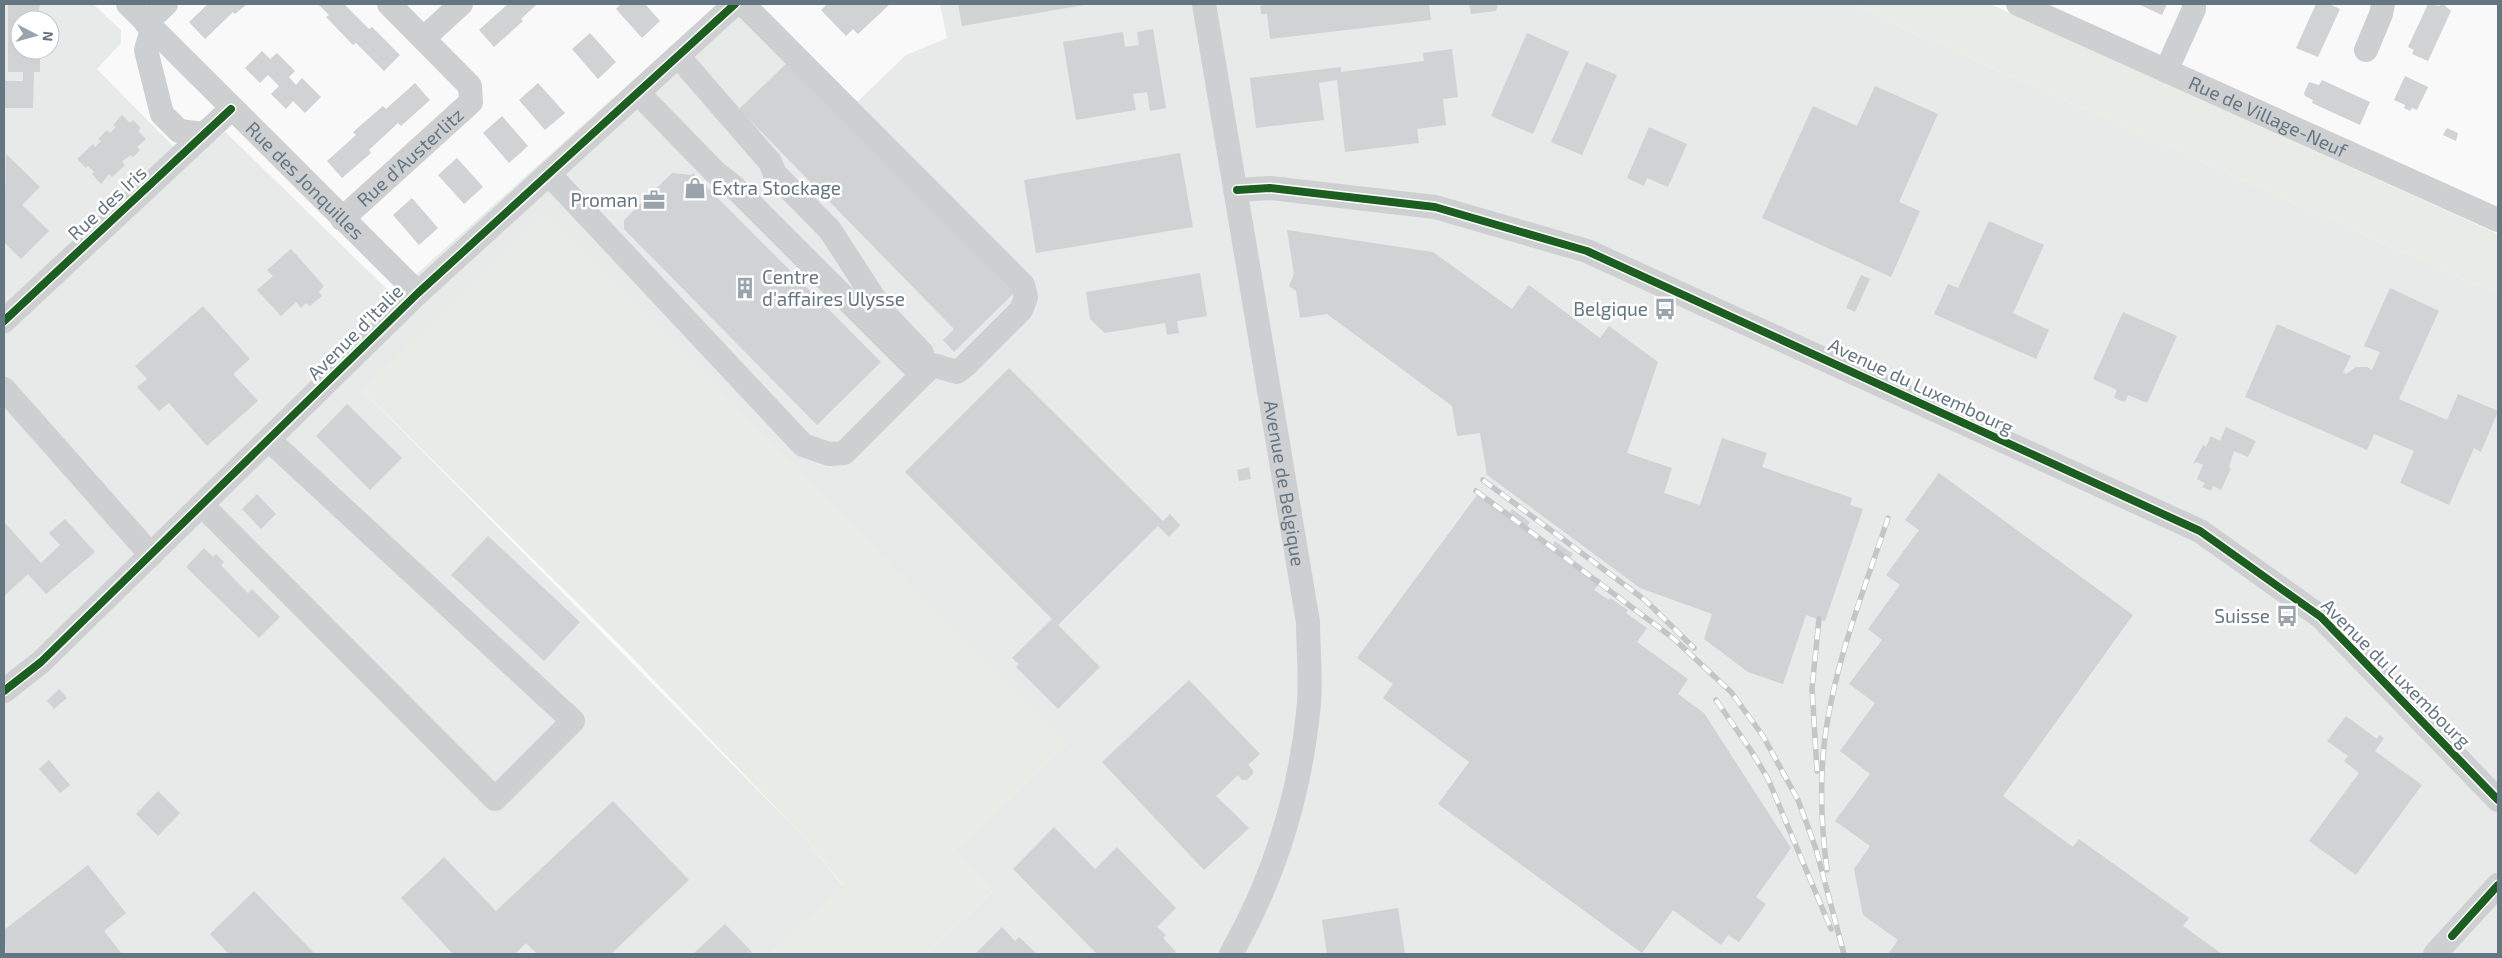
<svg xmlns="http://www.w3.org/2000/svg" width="2502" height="958" viewBox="0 0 2502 958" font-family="'Exo 2',sans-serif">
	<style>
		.built { fill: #e8e9e9; fill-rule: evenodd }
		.green { fill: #e8ebe6 }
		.building { fill: #d0d2d3 }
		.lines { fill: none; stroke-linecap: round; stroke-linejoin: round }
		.minor { stroke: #cecfd0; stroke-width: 24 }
		.rail-casing { stroke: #c3c5c6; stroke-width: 5.5 }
		.rail { stroke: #fff; stroke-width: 4; stroke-dasharray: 11; stroke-linecap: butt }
		.cycleway-casing { stroke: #fff; stroke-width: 11 }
		.cycleway { stroke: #1b5e20; stroke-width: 8 }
		.labels { text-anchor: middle; stroke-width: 5; stroke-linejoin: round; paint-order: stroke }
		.street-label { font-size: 19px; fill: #657683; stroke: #fff }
		.poi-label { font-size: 19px; fill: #657683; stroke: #fff; text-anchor: end }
	</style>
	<rect width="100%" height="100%" fill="#f9f9f9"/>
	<path class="built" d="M4 4H93L121 30V43L97 69 174 147 209 116 393 295 718 4H755L854 105 906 55 947 38 940 4H1849L2498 295V954H927L992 892 954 850 1067 744 362 390 806 839 843 886 770 954H4ZM20 20H50V50H20Z"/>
	<g class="green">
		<polygon points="1849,4 1990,4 2498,234 2498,295"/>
		<polygon points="546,212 1067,744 954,850 992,892 927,954 770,954 843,885 806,839 626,651 362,390"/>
	</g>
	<g class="building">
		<polygon points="8,4 40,4 37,20 20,20 20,50 37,50 37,56 40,57 40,72 34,72 33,108 4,108 4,81 23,81 23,72 8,72"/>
		<polygon points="208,4 247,4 235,14 233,12 205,39 189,22"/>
		<polygon points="318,4 344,4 369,29 372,27 400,55 384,71 356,43 353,45 326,17 329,15"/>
		<polygon points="508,4 537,4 521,19 523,21 494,47 479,30"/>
		<polygon points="621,4 645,4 660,21 642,38 616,9"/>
		<polygon points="827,4 890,4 858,34 853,29 846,36 821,10"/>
		<polygon points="958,4 1084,4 1084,5 962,26"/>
		<polygon points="1266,4 1429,4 1431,20 1270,39 1267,14 1261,14 1261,10 1260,6"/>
		<polygon points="1469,4 1498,4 1496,11 1471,14"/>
		<polygon points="2138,4 2167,4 2162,15"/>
		<polygon points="2316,4 2329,4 2340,9 2318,57 2296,48"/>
		<polygon points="2428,4 2439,6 2443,4 2451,11 2428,61 2412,54 2414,50 2408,47"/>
		<polygon points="1153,29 1166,108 1150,111 1147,92 1133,94 1136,110 1076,120 1063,42 1123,32 1125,47 1139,45 1137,32"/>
		<polygon points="590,33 616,62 598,79 572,49"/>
		<polygon points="1527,33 1569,52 1533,134 1491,116"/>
		<polygon points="1452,49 1458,97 1443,99 1446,125 1417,129 1419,143 1345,152 1337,80 1319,83 1324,120 1256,128 1250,78 1341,67 1341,72 1424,61 1423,53"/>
		<polygon points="262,51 270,59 277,53 295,71 289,77 296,85 302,78 321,97 305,113 293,101 286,109 271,94 279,86 268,75 260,83 245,68"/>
		<polygon points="788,62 1014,293 954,352 943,340 954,329 739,109"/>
		<polygon points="1586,62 1617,75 1582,155 1551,142"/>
		<polygon points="2405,76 2428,87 2417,110 2412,108 2410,111 2404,108 2405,105 2394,100"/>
		<polygon points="2322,80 2370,102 2360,125 2312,103 2313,100 2305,96 2304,93 2309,82 2319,85"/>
		<polygon points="415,83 430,100 401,126 398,123 369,150 371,153 342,178 327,161 356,135 353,132 383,106 386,109"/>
		<polygon points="538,83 565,113 545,130 519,100"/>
		<polygon points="1875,86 1938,114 1899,202 1920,211 1891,277 1762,218 1813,106 1857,126"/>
		<polygon points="122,115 130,123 133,120 141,128 138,131 146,139 137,147 140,150 133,157 131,155 125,159 122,162 125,165 112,177 109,174 101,184 92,174 94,172 88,166 86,168 77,159 93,144 95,147 101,141 98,139 107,130 110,133 116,127 113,125"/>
		<polygon points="502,116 528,146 509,163 483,133"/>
		<polygon points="1649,127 1687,144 1668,187 1647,178 1644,186 1627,178"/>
		<polygon points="2447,128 2458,133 2456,141 2443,135"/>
		<polygon points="1180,153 1193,227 1036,253 1024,180"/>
		<polygon points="6,154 40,187 22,205 49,231 21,259 4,242"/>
		<polygon points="457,158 483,187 464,204 438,175"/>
		<polygon points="672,173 691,175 693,173 881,362 817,425 624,229 624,220"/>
		<polygon points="412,198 438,228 419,245 393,215"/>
		<polygon points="1989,221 2044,245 2013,313 2049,330 2036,359 1934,314 1948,284 1958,288"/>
		<polygon points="1287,230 1433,252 1512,309 1529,285 1600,338 1609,326 1658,362 1627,453 1672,468 1664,493 1700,505 1722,438 1767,453 1762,467 1852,498 1850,505 1863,509 1825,621 1806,615 1783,684 1748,672 1704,639 1712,614 1640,588 1487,475 1480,433 1457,436 1452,406 1327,314 1300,318 1296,291 1289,286 1294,274"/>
		<polygon points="291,249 324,286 319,292 322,296 310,306 306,303 301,308 296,302 281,316 257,290 273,276 267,270"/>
		<polygon points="1200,273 1207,316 1177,321 1179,333 1167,335 1165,323 1105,333 1090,319 1086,292"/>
		<polygon points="1861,275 1870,279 1855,312 1846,308"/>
		<polygon points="2390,288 2439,311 2399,399 2447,420 2458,394 2498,411 2481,452 2474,448 2449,505 2400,483 2414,451 2374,434 2367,450 2245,397 2277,324 2351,356 2343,372 2346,374 2356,367 2367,367 2372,370 2380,352 2364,346"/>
		<polygon points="203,306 250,359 233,374 258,401 207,446 169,403 159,411 137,387 147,379 135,366"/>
		<polygon points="2123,312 2177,336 2147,403 2128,395 2125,402 2119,400 2114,398 2117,390 2093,379"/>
		<polygon points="1009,368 1163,521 1170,514 1180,525 1169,537 1158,526 1058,625 1100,667 1058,709 1016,667 1019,664 1012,658 1052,619 905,472"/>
		<polygon points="347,404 402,458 370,490 316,436"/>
		<polygon points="2226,427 2256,441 2248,457 2234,451 2229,467 2231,468 2221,490 2213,486 2211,491 2202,487 2205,483 2197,479 2203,465 2197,462 2193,464 2203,445 2206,447 2211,436 2220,441"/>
		<polygon points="1249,467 1251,479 1239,481 1237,470"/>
		<polygon points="1939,473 2133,615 2003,796 2073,847 2079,839 2189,918 2183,926 2222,954 1888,954 1898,940 1863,915 1854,869 1870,846 1835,821 1870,774 1840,751 1875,703 1849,684 1882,640 1868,629 1900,585 1886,575 1919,530 1905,520"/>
		<polygon points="1480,491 1510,513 1512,509 1530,522 1527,526 1553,545 1555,541 1573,554 1570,558 1601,581 1594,590 1609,600 1610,598 1628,610 1626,613 1647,628 1637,642 1688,679 1678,694 1704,713 1791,848 1756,897 1766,904 1739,942 1728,935 1721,945 1673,910 1642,953 1438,804 1469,762 1383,698 1393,684 1357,658"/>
		<polygon points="257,494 276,514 261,529 242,509"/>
		<polygon points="65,519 95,552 46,594 28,574 4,596 4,522 41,563 60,545 49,533"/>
		<polygon points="488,536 580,622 544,661 451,575"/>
		<polygon points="204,548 213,557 216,554 224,562 221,565 237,582 248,593 252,589 280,617 259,638 186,567"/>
		<polygon points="1189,680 1260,754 1248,765 1253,770 1253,774 1247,780 1242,780 1238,775 1216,796 1249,828 1204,870 1102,762"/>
		<polygon points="59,689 67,698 54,709 47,701"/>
		<polygon points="2346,716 2377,739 2379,735 2384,738 2375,751 2422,785 2356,875 2309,841 2359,773 2344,761 2348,756 2327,741"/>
		<polygon points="49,760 70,785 60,793 39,769"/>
		<polygon points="158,791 180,813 158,836 136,814"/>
		<polygon points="613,801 689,880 611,954 537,954 526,943 515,954 453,954 401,898 444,857 496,911"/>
		<polygon points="1054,827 1095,869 1117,847 1176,908 1157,927 1166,935 1163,938 1176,952 1174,954 1097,954 1013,869"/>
		<polygon points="88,865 126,913 104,931 122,954 6,954 4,930"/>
		<polygon points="254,891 315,954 229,954 210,934"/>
		<polygon points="1398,908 1405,954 1327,954 1322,920"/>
		<polygon points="725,924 752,952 750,954 693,954"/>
		<polygon points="1002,927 1015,941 1019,937 1037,954 975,954"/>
	</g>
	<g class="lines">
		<g class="minor">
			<path id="s1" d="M128 4 418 293"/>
			<polyline points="743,4 1023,285 1026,297 1021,310 965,366 957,372 933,365 922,375"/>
			<path id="s2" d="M1204 4 1308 622C1308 652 1312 684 1308 713 1299 798 1273 880 1231 954"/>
			<path id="s3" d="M2018 4 2498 220"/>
			<polyline points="146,23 166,4"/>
			<polyline points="152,29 146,50 162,114 179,131 204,134"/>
			<polyline points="424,38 461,4"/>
			<polyline points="2366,50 2381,14 2383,4"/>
			<polyline points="678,56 770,162 775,174 830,230 883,312 922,353"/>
			<polyline points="2166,71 2194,9 2194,4"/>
			<polyline points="549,174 803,445 829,454 844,453 922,375 733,186 715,172 638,93"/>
			<polyline points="1237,190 1270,188 1435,207 1587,251 2200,531 2321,617 2498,800"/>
			<path id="s4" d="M342 219 471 102 470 86 389 4"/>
			<polyline points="4,321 231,109"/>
			<polyline points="4,389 151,555"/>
			<polyline points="202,505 495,799 573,721 269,440"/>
			<polyline points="4,691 41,662 418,293 735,4"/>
			<polyline points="2435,954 2498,885"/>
		</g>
		<g class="rail-casing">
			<g id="rail">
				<polyline points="1483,480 1645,600 1694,648"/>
				<polyline points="1476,491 1673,638 1731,692 1763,736 1798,800 1816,849 1844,954"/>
				<polyline points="1716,700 1752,752 1768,779 1831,929"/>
				<polyline points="1817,771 1812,688 1819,619"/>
				<path d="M1827 870C1822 832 1820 794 1823 756 1830 674 1862 596 1888 518"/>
			</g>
		</g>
		<use href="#rail" class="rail"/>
		<g class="cycleway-casing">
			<g id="cycleway">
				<polyline points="1237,190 1270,188 1435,207 1587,251 2200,531 2321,617 2498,800"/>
				<polyline points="4,321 231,109"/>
				<polyline points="4,691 41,662 418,293 735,4"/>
				<polyline points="2452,936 2498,885"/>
			</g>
		</g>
		<use href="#cycleway" class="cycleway"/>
	</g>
	<defs>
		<g id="shop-bare" transform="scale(1.725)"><path d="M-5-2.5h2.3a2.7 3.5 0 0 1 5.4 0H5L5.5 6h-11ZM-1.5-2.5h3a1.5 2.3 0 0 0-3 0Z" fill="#99a4ac" stroke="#fff" stroke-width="2.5" paint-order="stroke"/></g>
		<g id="office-bare" transform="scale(1.725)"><path d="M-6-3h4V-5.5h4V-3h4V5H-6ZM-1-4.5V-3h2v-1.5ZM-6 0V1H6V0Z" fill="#99a4ac" stroke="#fff" stroke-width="2.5" paint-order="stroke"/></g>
		<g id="building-bare" transform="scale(1.725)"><path d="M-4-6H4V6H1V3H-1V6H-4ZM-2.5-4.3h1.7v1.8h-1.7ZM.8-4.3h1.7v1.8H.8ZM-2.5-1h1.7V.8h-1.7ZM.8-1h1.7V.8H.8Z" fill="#99a4ac" stroke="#fff" stroke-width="2.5" paint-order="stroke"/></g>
		<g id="bus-bare" transform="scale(1.725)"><path d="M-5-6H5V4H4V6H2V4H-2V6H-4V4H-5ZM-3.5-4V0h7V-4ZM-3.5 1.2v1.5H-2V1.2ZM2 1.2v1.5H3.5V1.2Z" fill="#99a4ac" stroke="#fff" stroke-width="2.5" paint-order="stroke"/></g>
	</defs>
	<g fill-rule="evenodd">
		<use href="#shop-bare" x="695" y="188"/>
		<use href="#office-bare" x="654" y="200"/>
		<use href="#building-bare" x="745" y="288"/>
		<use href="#bus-bare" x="1665" y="309"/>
		<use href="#bus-bare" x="2287" y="616"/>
	</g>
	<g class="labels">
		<g class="street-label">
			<text dy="7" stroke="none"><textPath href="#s3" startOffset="274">Rue de Village-Neuf</textPath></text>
			<text dy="7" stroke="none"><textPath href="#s4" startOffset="92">Rue d'Austerlitz</textPath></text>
			<text dy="7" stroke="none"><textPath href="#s1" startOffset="250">Rue des Jonquilles</textPath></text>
			<text transform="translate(107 203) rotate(-43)" y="7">Rue des Iris</text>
			<text transform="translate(355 332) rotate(-45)" y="7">Avenue d'Italie</text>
			<text transform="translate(1921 386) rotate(25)" y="7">Avenue du Luxembourg</text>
			<text dy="7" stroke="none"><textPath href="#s2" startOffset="486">Avenue de Belgique</textPath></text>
			<text transform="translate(2396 673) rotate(45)" y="7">Avenue du Luxembourg</text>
		</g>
		<g class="poi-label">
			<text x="712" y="195" text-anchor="start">Extra Stockage</text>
			<text x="638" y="207">Proman</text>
			<text x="762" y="284" text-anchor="start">Centre<tspan x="762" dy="22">d'affaires Ulysse</tspan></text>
			<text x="1648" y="316">Belgique</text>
			<text x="2270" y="623">Suisse</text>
		</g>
	</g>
	<rect width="2502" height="958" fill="none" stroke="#657683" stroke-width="10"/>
	<g transform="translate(35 35) rotate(96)"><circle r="24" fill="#ffffff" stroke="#c1c8cd"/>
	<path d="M0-4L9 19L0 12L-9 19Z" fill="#99a4ac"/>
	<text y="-8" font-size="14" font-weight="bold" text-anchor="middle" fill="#657683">N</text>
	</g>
</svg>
